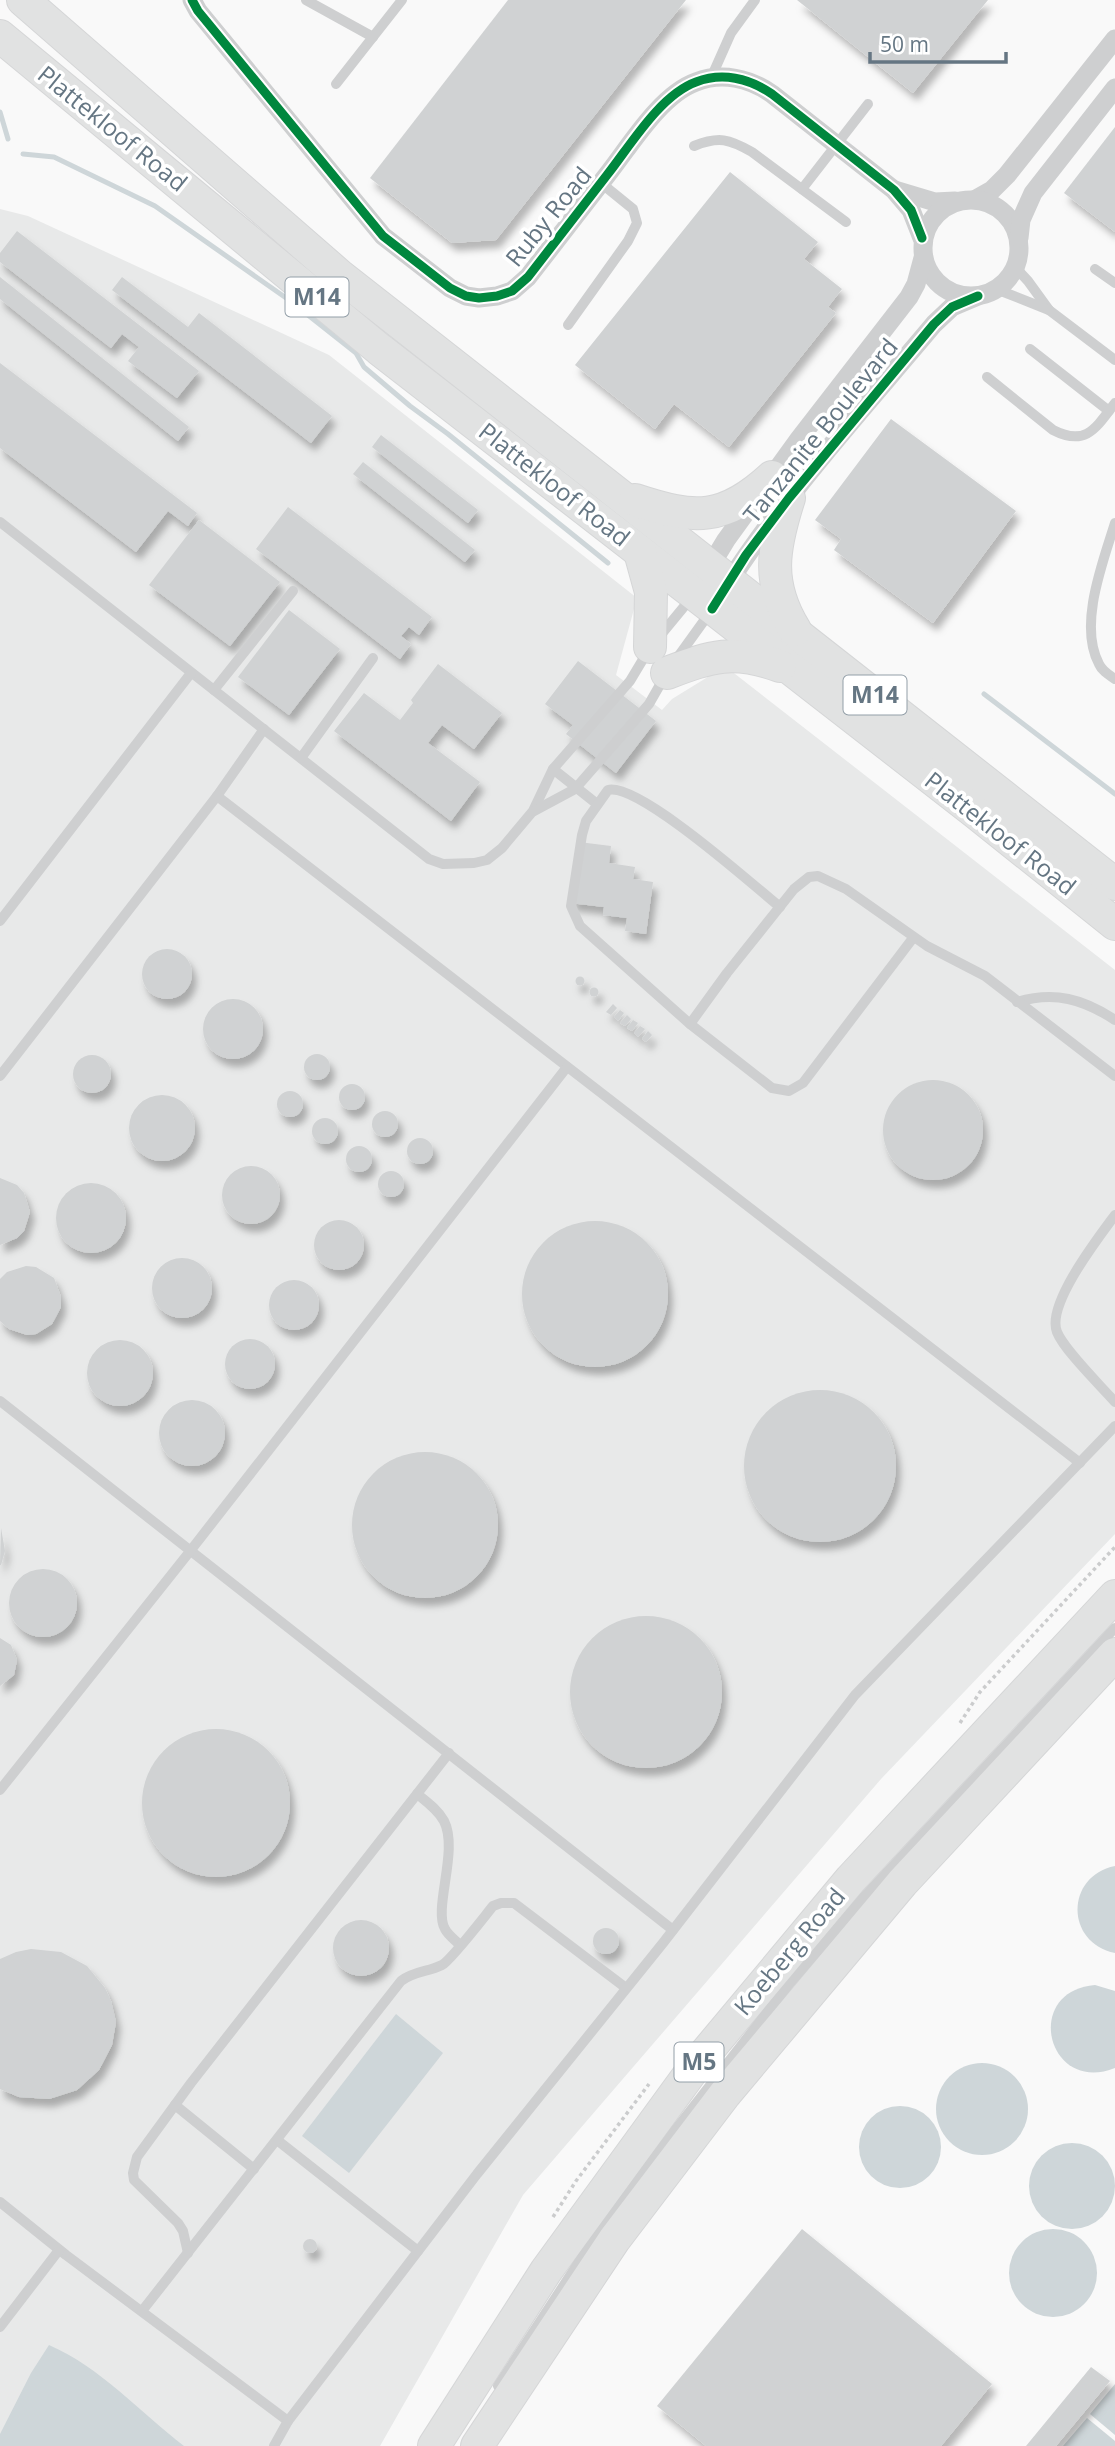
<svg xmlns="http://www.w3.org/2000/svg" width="1115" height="2446" viewBox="0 0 1115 2446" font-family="'Open Sans',sans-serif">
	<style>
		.built { fill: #e8e9e9 }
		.water { fill: #ced6d9 }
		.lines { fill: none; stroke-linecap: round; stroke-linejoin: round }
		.stream { stroke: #ced6d9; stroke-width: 5 }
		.building { fill: #d0d2d3; filter: url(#shadow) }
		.primary-casing { stroke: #d5d6d7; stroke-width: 34 }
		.path { stroke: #cbcccd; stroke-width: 3.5; stroke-dasharray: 3.5 3.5; stroke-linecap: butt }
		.lane { stroke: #cecfd0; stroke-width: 10 }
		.street { stroke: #cecfd0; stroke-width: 19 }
		.primary { stroke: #e1e2e2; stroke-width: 32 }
		.cycleway-casing { stroke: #fff; stroke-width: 13 }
		.cycleway { stroke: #00873e; stroke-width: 9 }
		.labels { text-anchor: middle; stroke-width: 7; stroke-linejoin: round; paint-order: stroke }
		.shield { fill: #fff; stroke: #939fa8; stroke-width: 2 }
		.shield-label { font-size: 23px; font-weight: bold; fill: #657683 }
		.street-label { font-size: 24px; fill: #657683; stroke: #fff }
	</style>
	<defs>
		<filter id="shadow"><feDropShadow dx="4.5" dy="8" stdDeviation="3.5" flood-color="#0004"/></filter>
	</defs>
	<rect width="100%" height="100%" fill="#f9f9f9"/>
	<polygon class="built" points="0,209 28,216 329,355 637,598 616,675 662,710 672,699 711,675 730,670 1115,970 1115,1534 881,1779 523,2195 380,2446 0,2446"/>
	<g class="water">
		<path d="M1115 1866V1953C1065 1943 1065 1876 1115 1866Z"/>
		<path d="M1095 1985 1115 1991V2068C1047 2095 1022 1991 1095 1985Z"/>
		<polygon points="396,2014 443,2053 349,2173 302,2136"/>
		<circle cx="982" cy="2109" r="46"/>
		<circle cx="900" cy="2147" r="41"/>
		<circle cx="1072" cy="2186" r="43"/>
		<circle cx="1053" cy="2273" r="44"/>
		<path d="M49 2345C100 2367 140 2412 184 2446H0V2434L31 2373Z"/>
		<polygon points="1115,2384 1115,2435 1090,2414"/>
		<polygon points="1087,2418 1115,2441 1115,2446 1063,2446"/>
	</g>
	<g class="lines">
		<g class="stream">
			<polyline points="0,112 8,139"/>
			<polyline points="23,154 54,157 155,206 289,300 356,353 364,367 410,406 448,434 608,563"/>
			<polyline points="984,694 1115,794"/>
		</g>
	</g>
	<g class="building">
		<polygon points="508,0 686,0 496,240 452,243 370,178"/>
		<polygon points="797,0 988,0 913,93"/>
		<polygon points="1115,127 1115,232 1064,193"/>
		<polygon points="730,172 818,242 804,259 842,289 828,307 836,313 729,447 674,404 655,429 575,365"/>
		<polygon points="17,231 199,371 177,398 128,361 139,347 122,334 111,348 0,262 0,253"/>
		<polygon points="0,277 189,427 178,441 0,299"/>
		<polygon points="122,277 188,327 199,313 332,416 311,443 112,290"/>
		<polygon points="0,363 197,513 188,526 168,511 136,552 0,448"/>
		<polygon points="891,419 1016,511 933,623 834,550 841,539 815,520"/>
		<polygon points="381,435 478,510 468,523 372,447"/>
		<polygon points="363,462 475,550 465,562 353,474"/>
		<polygon points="288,507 432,617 419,635 409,627 401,636 411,644 400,659 256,549"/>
		<polygon points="199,520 280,582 230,646 149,585"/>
		<polygon points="289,610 340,649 289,715 238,677"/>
		<polygon points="578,661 656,721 616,773 566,734 573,725 545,704"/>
		<polygon points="438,664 502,713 474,749 442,725 428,743 480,782 451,821 334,731 364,693 400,720 413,703 411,700"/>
		<polygon points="579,842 611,846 609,863 635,867 633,879 653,882 646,934 625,931 627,918 603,915 604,907 570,903"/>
		<circle cx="167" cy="974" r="25"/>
		<circle cx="580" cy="981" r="4.5"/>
		<circle cx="594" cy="992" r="4.5"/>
		<circle cx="233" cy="1029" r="30"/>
		<polygon points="613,1004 617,1008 611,1015 606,1012"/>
		<polygon points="620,1010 624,1013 618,1021 614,1017"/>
		<polygon points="627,1015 631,1019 625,1026 620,1023"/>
		<polygon points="633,1020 638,1023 632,1031 627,1028"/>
		<polygon points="640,1026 645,1029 638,1037 634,1033"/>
		<polygon points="648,1031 652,1035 646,1042 642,1039"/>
		<circle cx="317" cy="1067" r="13"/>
		<circle cx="92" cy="1074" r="19"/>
		<circle cx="933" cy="1130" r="50"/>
		<circle cx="352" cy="1097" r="13"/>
		<circle cx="290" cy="1104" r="13"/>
		<circle cx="162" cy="1128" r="33"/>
		<circle cx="385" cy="1124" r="13"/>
		<circle cx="325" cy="1131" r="13"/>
		<circle cx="420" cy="1151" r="13"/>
		<circle cx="359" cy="1159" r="13"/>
		<circle cx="251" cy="1195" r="29"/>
		<circle cx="391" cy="1184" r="13"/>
		<polygon points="0,1178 17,1185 24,1193 30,1212 24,1231 17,1238 0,1245"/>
		<circle cx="91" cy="1218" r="35"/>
		<circle cx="339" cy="1245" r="25"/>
		<circle cx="595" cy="1294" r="73"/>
		<circle cx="182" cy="1288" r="30"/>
		<polygon points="26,1266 36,1267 54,1278 61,1297 61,1307 52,1324 36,1334 27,1335 9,1329 0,1321 0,1279 7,1272"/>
		<circle cx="294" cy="1305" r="25"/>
		<circle cx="250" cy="1364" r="25"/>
		<circle cx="120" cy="1373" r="33"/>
		<circle cx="820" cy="1466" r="76"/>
		<circle cx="192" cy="1433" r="33"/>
		<circle cx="425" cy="1525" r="73"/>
		<polygon points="1,1528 5,1551 1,1565 0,1565"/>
		<circle cx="43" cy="1603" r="34"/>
		<circle cx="646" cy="1692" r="76"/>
		<polygon points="0,1638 11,1645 17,1660 14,1675 0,1686"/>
		<circle cx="216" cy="1803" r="74"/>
		<circle cx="361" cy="1948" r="28"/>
		<circle cx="606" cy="1941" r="13"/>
		<polygon points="31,1949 61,1952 87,1966 105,1988 111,2001 116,2022 112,2045 99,2070 77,2090 49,2099 19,2097 0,2089 0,1959 16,1952"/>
		<polygon points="802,2229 992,2384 941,2446 706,2446 657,2406"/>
		<circle cx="310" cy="2246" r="7"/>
		<polygon points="1091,2367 1110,2381 1056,2446 1026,2446"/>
	</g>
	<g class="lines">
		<g class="primary-casing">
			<g id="primary">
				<polyline points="23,0 339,275 1115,884"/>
				<polyline points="0,36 379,349 975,812 1115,924"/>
				<path d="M789 498C773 548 766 583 795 630"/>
				<path d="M635 500C695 520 724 521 772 477"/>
				<polyline points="640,552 651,592 650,647"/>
				<path d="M667 673C712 656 733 649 780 666"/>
				<polyline points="434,2446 546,2271 699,2061 851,1879 1115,1596"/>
				<polyline points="477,2446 614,2240 725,2094 902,1883 1115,1654"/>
			</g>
		</g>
		<g class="path">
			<polyline points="960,1723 980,1692 1115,1547"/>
			<polyline points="553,2217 576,2181 649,2084"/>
		</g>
		<g class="lane">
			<polyline points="306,0 373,37"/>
			<polyline points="711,78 731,33 755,0"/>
			<polyline points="336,84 402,0"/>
			<path d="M694 146C719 136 729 139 752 152L846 222"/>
			<polyline points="802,189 868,104"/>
			<polyline points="1015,267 1028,281 1049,310"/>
			<polyline points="1095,269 1115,283"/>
			<polyline points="996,289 1049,310 1115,360"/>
			<polyline points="568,325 628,241 637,223 633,209 601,183"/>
			<polyline points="1030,349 1109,411"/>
			<path d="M987 377 1053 430C1086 447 1096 428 1115 403"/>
			<polyline points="0,522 429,859 443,864 474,863 487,860 502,848 533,811 553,769 630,681 648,651"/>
			<path d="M1115 523C1103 562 1078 625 1099 664 1102 671 1109 675 1115 679"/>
			<polyline points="659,637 692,597"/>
			<polyline points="675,661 711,611"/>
			<polyline points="214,690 293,591"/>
			<polyline points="301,758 373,658"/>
			<polyline points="553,769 597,804"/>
			<polyline points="217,796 264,729"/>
			<polyline points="534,811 575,789 649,704 665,676"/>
			<path d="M780 907C753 885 638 782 608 790L586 821 582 835 571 906 580 926 690 1024 772 1088 789 1091 803 1083 913 938"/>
			<polyline points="0,921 191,673"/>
			<path d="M1017 1002C1055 991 1083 999 1115 1020"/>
			<polyline points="690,1024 727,973 794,889 809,877 818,876 846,889 927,946 985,976 1115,1076"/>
			<polyline points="0,1076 217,796 1080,1463"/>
			<path d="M1115 1215C1098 1238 1046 1305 1057 1332 1064 1350 1101 1386 1115 1402"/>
			<polyline points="0,1401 673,1930"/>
			<polyline points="0,1790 191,1550 567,1067"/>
			<path d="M417 1794C427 1802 438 1810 444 1821 459 1850 433 1909 445 1929 448 1935 455 1940 460 1945"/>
			<polyline points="175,2105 254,2169"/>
			<polyline points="277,2140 418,2251"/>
			<polyline points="0,2202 66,2255 288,2421"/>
			<polyline points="188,2253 183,2231 178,2223 134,2180 133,2173 137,2157 191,2083 449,1753"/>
			<path d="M142 2311 401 1981C414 1971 428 1972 442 1965 451 1960 484 1917 493 1906L501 1903H514L626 1988"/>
			<polyline points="0,2327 59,2250"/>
			<polyline points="498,2386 590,2245 676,2129 790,1983 864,1897 1115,1628"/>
			<polyline points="274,2446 288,2421 477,2174 663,1943 855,1695 1115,1426"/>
		</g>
		<g class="street">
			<path d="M192 0 198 11 383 236 450 288 466 296 479 298 497 296 512 291 528 277C554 243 581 209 607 175 630 146 660 95 696 82 722 72 749 78 772 94L894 190 911 210 922 238"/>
			<polyline points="895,190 935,202 955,201"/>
			<polyline points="976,199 992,190 1007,175 1115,39"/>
			<circle cx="971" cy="248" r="48"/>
			<polyline points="1019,238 1021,220 1033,193 1115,88"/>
			<polyline points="706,573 726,540 799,439 909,297 916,284 923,258"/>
			<path d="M725 588C785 494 862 410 934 324L952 307 978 296"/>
		</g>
		<use href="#primary" class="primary"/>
		<g class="cycleway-casing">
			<g id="cycleway">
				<path d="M192 0 198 11 383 236 450 288 466 296 479 298 497 296 512 291 528 277C554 243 581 209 607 175 630 146 660 95 696 82 722 72 749 78 772 94L894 190 911 210 922 238"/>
				<polyline points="712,609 746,555 789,498 934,324 952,307 978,296"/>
			</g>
		</g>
		<use href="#cycleway" class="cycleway"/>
	</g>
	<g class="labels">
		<g class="shield">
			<rect x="285.5" y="277.5" width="63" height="39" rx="5"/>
			<rect x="843.5" y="675.5" width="63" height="39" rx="5"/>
			<rect x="674.5" y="2042.5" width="49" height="39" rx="5"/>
		</g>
		<g class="shield-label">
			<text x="317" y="305">M14</text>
			<text x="875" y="703">M14</text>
			<text x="699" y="2070">M5</text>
		</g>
		<g class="street-label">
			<text transform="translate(112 129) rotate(39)" y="8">Plattekloof Road</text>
			<text transform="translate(549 217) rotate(-51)" y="8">Ruby Road</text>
			<text transform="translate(821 431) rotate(-51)" y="8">Tanzanite Boulevard</text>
			<text transform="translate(554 485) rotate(38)" y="8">Plattekloof Road</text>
			<text transform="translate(1000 834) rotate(38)" y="8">Plattekloof Road</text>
			<text transform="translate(790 1952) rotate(-50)" y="8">Koeberg Road</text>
		</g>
	</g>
	<path d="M870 52v10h136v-10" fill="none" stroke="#657683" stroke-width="3.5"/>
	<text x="880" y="52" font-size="21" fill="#657683" stroke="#ffffff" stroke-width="5" paint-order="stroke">50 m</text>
</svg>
